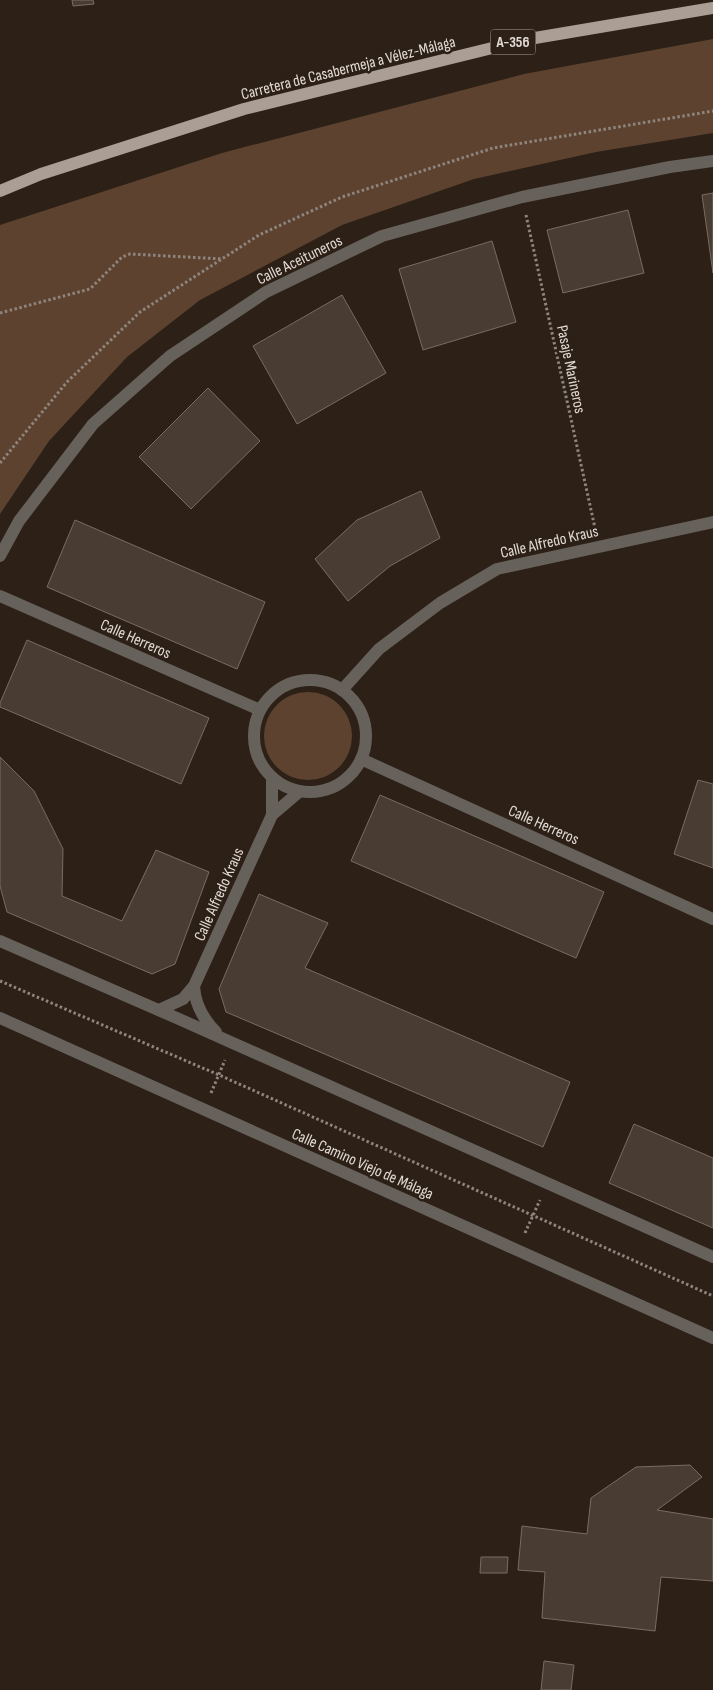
<svg xmlns="http://www.w3.org/2000/svg" width="713" height="1690" viewBox="0 0 713 1690" font-family="'Sofia Sans Condensed',sans-serif">
	<style>
		.green { fill: #5d432f }
		.building { fill: #493c33; stroke: #7a6c61 }
		.lines { fill: none; stroke-linecap: round; stroke-linejoin: round }
		.path { stroke: #8f857e; stroke-width: 3; stroke-dasharray: 2.5 2.5; stroke-linecap: butt }
		.street { stroke: #67615c; stroke-width: 12 }
		.primary { stroke: #ab9e95; stroke-width: 12 }
		.labels { text-anchor: middle; stroke-width: 5; stroke-linejoin: round; paint-order: stroke }
		.shield { fill: #2c2017; stroke: #aba29b; stroke-width: 1 }
		.shield-label { font-size: 15px; font-weight: bold; fill: #e2dad4 }
		.street-label { font-size: 16px; fill: #e2dad4; stroke: #2c2017 }
	</style>
	<rect width="100%" height="100%" fill="#2c2017"/>
	<g class="green">
		<polygon points="713,39 713,133 596,152 474,179 342,225 200,300 127,357 49,441 0,514 0,225 222,153 524,74"/>
		<circle cx="308" cy="736" r="44"/>
	</g>
	<g class="building">
		<polygon points="72,0 93,0 94,4 73,6"/>
		<polygon points="713,193 713,273 702,195"/>
		<polygon points="628,210 644,273 563,293 547,230"/>
		<polygon points="492,241 516,322 423,350 399,269"/>
		<polygon points="342,295 386,373 297,424 253,346"/>
		<polygon points="208,388 260,441 191,509 139,457"/>
		<polygon points="421,491 440,538 390,566 348,601 315,559 357,520"/>
		<polygon points="75,520 265,602 237,669 47,587"/>
		<polygon points="27,640 209,718 181,784 0,707 0,703"/>
		<polygon points="0,757 34,791 63,849 62,896 122,921 156,850 209,872 175,964 152,974 7,912 0,886"/>
		<polygon points="698,780 713,784 713,868 674,854"/>
		<polygon points="380,795 604,892 576,958 351,861"/>
		<polygon points="259,894 328,923 305,968 570,1082 543,1147 226,1012 219,989"/>
		<polygon points="634,1124 713,1158 713,1228 609,1183"/>
		<polygon points="690,1465 702,1477 657,1510 713,1519 713,1581 661,1577 655,1631 542,1618 545,1572 518,1570 522,1526 587,1534 591,1498 636,1467"/>
		<polygon points="481,1557 508,1557 507,1573 480,1573"/>
		<polygon points="544,1661 574,1665 571,1690 541,1690"/>
	</g>
	<g class="lines">
		<g class="path">
			<polyline points="526,215 595,528"/>
			<polyline points="0,313 90,289 122,257 130,254 223,259"/>
			<polyline points="0,463 67,382 140,312 259,235 342,197 493,148 713,111"/>
			<polyline points="0,981 219,1075 713,1296"/>
			<polyline points="211,1093 225,1060"/>
			<polyline points="525,1233 540,1200"/>
		</g>
		<g class="street">
			<polyline points="0,556 19,521 93,424 170,356 266,292 382,236 522,197 670,167 713,161"/>
			<polyline points="0,596 260,710"/>
			<circle cx="310" cy="736" r="56"/>
			<polyline points="342,690 379,649 440,603 497,569 713,522"/>
			<polyline points="361,759 713,919"/>
			<polyline points="272,815 272,778"/>
			<polyline points="0,941 179,1019 713,1257"/>
			<path d="M194 986C195 1005 203 1019 216 1032"/>
			<polyline points="159,1010 183,999 194,986 272,815 299,792"/>
			<polyline points="0,1018 713,1338"/>
		</g>
		<polyline class="primary" points="0,191 41,174 244,109 529,39 713,8"/>
	</g>
	<g class="labels">
		<rect class="shield" x="490.5" y="29.5" width="45" height="25" rx="4"/>
		<g class="shield-label">
			<text x="513" y="47">A-356</text>
		</g>
		<g class="street-label">
			<text transform="translate(348 67) rotate(-14)" y="6">Carretera de Casabermeja a Vélez-Málaga</text>
			<text transform="translate(299 259) rotate(-26)" y="6">Calle Aceituneros</text>
			<text transform="translate(572 369) rotate(78)" y="6">Pasaje Marineros</text>
			<text transform="translate(549 541) rotate(-13)" y="6">Calle Alfredo Kraus</text>
			<text transform="translate(136 638) rotate(24)" y="6">Calle Herreros</text>
			<text transform="translate(544 824) rotate(24)" y="6">Calle Herreros</text>
			<text transform="translate(218 894) rotate(-66)" y="6">Calle Alfredo Kraus</text>
			<text transform="translate(363 1163) rotate(24)" y="6">Calle Camino Viejo de Málaga</text>
		</g>
	</g>
</svg>
